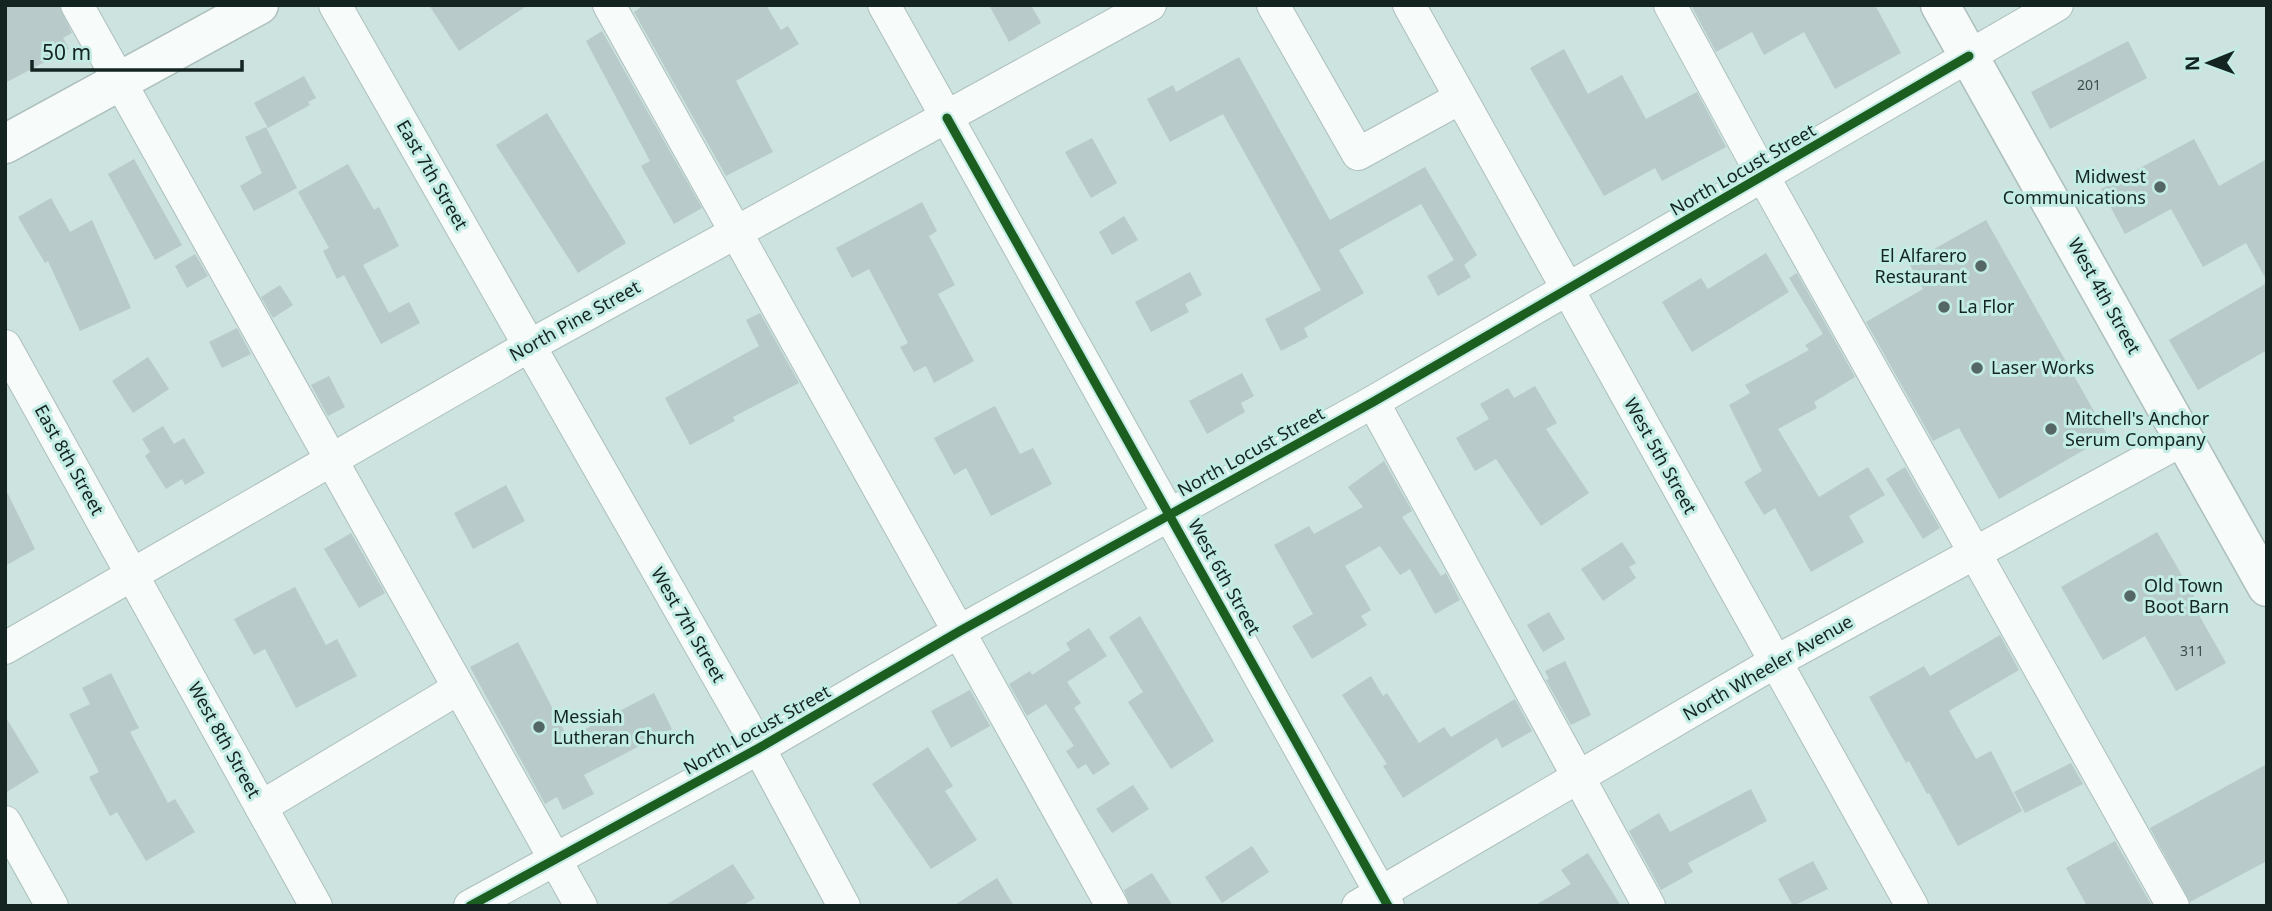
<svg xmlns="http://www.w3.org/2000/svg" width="2272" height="911" viewBox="0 0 2272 911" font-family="'Noto Sans',sans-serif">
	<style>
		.building { fill: #b8caca }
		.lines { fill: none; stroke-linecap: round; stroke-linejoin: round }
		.minor-casing { stroke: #adbfbc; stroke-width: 34 }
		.major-casing { stroke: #adbfbc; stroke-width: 41 }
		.minor { stroke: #f7fbfa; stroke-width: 32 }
		.major { stroke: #f7fbfa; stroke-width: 38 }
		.cycleway-casing { stroke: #c3ece5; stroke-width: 13 }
		.cycleway { stroke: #1b5e20; stroke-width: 9 }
		.poi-dot { fill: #546764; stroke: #c3ece5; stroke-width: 2.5 }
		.labels { text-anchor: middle; stroke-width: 6; stroke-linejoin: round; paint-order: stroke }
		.number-label { font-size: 14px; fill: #3d4e4b }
		.street-label { font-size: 18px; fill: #142421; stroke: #c3ece5 }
		.poi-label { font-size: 18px; fill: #142421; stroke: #c3ece5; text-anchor: start }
	</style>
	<rect width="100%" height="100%" fill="#cce3df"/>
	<g class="building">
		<polygon points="5,5 59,5 72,33 63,38 69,49 5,83"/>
		<polygon points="429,5 528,5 459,51"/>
		<polygon points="644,5 766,5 781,30 788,26 799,44 736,81 773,152 726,176 634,12"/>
		<polygon points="989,5 1031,5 1041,23 1009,42"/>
		<polygon points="1691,5 1875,5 1901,53 1835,89 1804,32 1764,55 1752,32 1716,52"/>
		<polygon points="602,31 702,208 674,224 641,166 650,161 586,41"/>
		<polygon points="2128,41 2147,78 2050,129 2031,92"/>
		<polygon points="1564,49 1588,94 1622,75 1646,119 1697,92 1726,147 1662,181 1655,168 1604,196 1530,68"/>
		<polygon points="1239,57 1330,220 1425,167 1477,255 1464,265 1471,277 1438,296 1427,276 1454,260 1421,204 1339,250 1364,293 1304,328 1308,337 1281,351 1265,319 1321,290 1223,114 1170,142 1147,99 1173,85 1176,92"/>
		<polygon points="304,76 316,98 308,102 310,105 268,128 254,103"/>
		<polygon points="547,113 626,243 578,273 496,145"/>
		<polygon points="266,127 297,188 254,211 240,186 262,173 245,137"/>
		<polygon points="1092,138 1117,183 1091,198 1065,152"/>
		<polygon points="2194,139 2219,186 2267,159 2267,281 2246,243 2203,267 2171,209 2125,234 2101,189"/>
		<polygon points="134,159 182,245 155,260 108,174"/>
		<polygon points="348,164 374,210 379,207 399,246 363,265 389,313 409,302 420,323 381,344 344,275 337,279 323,251 329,248 298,192"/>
		<polygon points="51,198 70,232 92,220 131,308 80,331 48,261 45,263 18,217"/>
		<polygon points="922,202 937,231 929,236 955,285 938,294 974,361 934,383 926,366 914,372 900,347 908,343 869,269 852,278 836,248"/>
		<polygon points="1124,216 1138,240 1112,255 1099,232"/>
		<polygon points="1986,220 2108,436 1999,499 1959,428 1933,441 1866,322 1923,289 1909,263"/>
		<polygon points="1766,253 1789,292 1692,352 1662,302 1701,278 1708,289"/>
		<polygon points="195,254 208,276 187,288 175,266"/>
		<polygon points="1190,272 1202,295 1185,304 1189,312 1151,332 1135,302"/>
		<polygon points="1797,273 1855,377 1814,402 1817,408 1778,429 1819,497 1868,467 1885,495 1849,516 1864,542 1811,572 1775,508 1764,515 1744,482 1762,471 1729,405 1750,393 1745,385 1809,350 1805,345 1823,334 1789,278"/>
		<polygon points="2267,283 2267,350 2198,390 2169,340"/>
		<polygon points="280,285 293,305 273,318 261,297"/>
		<polygon points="760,313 799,383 733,417 735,421 690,445 665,398 759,346 746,320"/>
		<polygon points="237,328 251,354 222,368 209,342"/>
		<polygon points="148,357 169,389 133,413 112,381"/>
		<polygon points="1242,373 1254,396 1241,403 1245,412 1207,434 1189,401"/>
		<polygon points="329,376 345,407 328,416 311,385"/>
		<polygon points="1535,386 1557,423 1546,429 1589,493 1541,526 1496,459 1475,471 1456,438 1489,419 1480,404 1508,388 1514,398"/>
		<polygon points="995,406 1020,454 1033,448 1052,484 991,516 966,468 954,475 934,438"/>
		<polygon points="163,426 174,444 184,438 205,473 185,485 182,479 166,489 145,456 150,452 142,439"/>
		<polygon points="1384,461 1412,511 1402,517 1441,576 1446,573 1460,600 1435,614 1410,569 1400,575 1380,546 1345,566 1371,610 1361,616 1367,625 1312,659 1292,626 1313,614 1274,545 1309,526 1314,534 1363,507 1348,487"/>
		<polygon points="1905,467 1940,528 1923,539 1886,479"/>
		<polygon points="506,485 525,521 473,549 454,513"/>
		<polygon points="5,488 35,549 5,566"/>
		<polygon points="2157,532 2199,605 2195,608 2226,663 2176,691 2145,636 2103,660 2061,587"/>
		<polygon points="351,533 385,593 359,608 324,549"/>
		<polygon points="1622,542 1636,563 1629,567 1636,578 1603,601 1581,569"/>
		<polygon points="295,587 326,645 337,639 357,676 296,708 265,649 254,655 234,619"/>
		<polygon points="1549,612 1565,639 1543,652 1527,625"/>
		<polygon points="1140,616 1214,741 1171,769 1128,702 1143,692 1109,637"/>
		<polygon points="1089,628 1107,656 1067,682 1081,703 1074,708 1110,764 1093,775 1086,764 1078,769 1066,751 1074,746 1046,704 1027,716 1009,684 1030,671 1032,675 1070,650 1066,643"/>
		<polygon points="2000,635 2019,670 1949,711 1976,759 1991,751 2022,811 1958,846 1929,793 1927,794 1909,761 1906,763 1869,697 1924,666 1930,676"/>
		<polygon points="518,642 568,738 654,693 672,729 584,775 594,794 563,810 557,797 545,804 470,667"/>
		<polygon points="1565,661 1591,715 1571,725 1546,680 1549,679 1545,671"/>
		<polygon points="111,673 139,728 130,732 168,803 175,799 195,832 146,861 117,812 110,816 89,777 99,772 69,714 90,704 82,688"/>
		<polygon points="1371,676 1383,696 1387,693 1419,743 1444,727 1451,737 1515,699 1532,731 1502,748 1497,738 1403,798 1383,766 1387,764 1342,695"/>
		<polygon points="970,690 990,726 951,748 931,711"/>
		<polygon points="5,716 39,772 5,793"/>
		<polygon points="928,747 953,786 945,791 977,840 931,869 872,784"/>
		<polygon points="2071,763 2083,784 2025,813 2014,792"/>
		<polygon points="2267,764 2267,861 2190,902 2150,828"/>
		<polygon points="1133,785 1149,809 1112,833 1096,809"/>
		<polygon points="1751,789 1767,821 1688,863 1693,872 1661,890 1629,831 1659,813 1670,832"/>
		<polygon points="2115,841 2152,906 2087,906 2066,868"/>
		<polygon points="1252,846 1269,872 1222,903 1205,877"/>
		<polygon points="1588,853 1621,906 1534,906 1571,884 1561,870"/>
		<polygon points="1813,861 1828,889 1793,906 1778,879"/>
		<polygon points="733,864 755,898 742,906 664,906"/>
		<polygon points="1152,873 1173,906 1130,906 1124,890"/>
		<polygon points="997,878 1014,906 953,906"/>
	</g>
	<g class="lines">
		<g class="minor-casing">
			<g id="minor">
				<polyline points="77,5 581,906"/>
				<polyline points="335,5 759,748 844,906"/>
				<polyline points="609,5 1112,906"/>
				<polyline points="884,5 1388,906"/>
				<polyline points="1273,5 1358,154 1460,98"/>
				<polyline points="1409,5 1912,906"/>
				<polyline points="1670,5 1763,176 2173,906"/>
				<polyline points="5,346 316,906"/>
				<polyline points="1373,402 1649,906"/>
				<polyline points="5,648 529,346 1150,5"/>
				<polyline points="261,807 459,688"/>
				<polyline points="5,822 52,906"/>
				<polyline points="470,906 759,748 960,631 1373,402 2057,5"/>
				<polyline points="1358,906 1775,662 2184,439"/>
			</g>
		</g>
		<g class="major-casing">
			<g id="major">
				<polyline points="1940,5 2267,587"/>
				<polyline points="5,144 259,5"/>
			</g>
		</g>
		<use href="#minor" class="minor"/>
		<use href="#major" class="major"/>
		<g class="cycleway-casing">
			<g id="cycleway">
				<polyline points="947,118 1388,906"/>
				<polyline points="470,906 759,748 960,631 1373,402 1969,56"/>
			</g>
		</g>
		<use href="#cycleway" class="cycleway"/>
	</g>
	<g class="poi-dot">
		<circle cx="2160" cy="187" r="7"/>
		<circle cx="1981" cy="266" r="7"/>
		<circle cx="1944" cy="307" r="7"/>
		<circle cx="1977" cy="368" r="7"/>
		<circle cx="2051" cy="429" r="7"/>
		<circle cx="2130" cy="596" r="7"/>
		<circle cx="539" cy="727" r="7"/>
	</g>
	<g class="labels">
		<g class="number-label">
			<text x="2089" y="90">201</text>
			<text x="2192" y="656">311</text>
		</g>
		<g class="street-label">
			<text transform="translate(1743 170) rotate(-30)" y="6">North Locust Street</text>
			<text transform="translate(432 175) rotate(60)" y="6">East 7th Street</text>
			<text transform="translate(2104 296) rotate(61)" y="6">West 4th Street</text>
			<text transform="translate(575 321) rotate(-29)" y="6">North Pine Street</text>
			<text transform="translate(1251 452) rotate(-29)" y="6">North Locust Street</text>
			<text transform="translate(1660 456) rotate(61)" y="6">West 5th Street</text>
			<text transform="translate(69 460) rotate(61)" y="6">East 8th Street</text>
			<text transform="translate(1224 577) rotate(61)" y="6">West 6th Street</text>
			<text transform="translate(688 625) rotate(60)" y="6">West 7th Street</text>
			<text transform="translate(1768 668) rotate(-30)" y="6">North Wheeler Avenue</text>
			<text transform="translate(757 730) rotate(-29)" y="6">North Locust Street</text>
			<text transform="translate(224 740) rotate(61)" y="6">West 8th Street</text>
		</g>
		<g class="poi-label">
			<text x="2146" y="183" text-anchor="end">Midwest<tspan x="2146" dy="21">Communications</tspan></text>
			<text x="1967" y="262" text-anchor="end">El Alfarero<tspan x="1967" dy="21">Restaurant</tspan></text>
			<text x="1958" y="313">La Flor</text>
			<text x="1991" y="374">Laser Works</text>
			<text x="2065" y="425">Mitchell's Anchor<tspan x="2065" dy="21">Serum Company</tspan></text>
			<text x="2144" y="592">Old Town<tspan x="2144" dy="21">Boot Barn</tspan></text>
			<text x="553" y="723">Messiah<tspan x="553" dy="21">Lutheran Church</tspan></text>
		</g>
	</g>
	<rect width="2272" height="911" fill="none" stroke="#142421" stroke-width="14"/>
	<g transform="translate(2209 63) rotate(269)" stroke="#c3ece5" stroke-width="5" paint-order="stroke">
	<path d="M0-5L12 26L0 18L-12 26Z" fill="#142421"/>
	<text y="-10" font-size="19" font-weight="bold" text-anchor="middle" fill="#142421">N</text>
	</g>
	<path d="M32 60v10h210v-10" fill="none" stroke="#142421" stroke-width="3.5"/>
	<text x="42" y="60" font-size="21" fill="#142421" stroke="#c3ece5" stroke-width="5" paint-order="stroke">50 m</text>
</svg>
